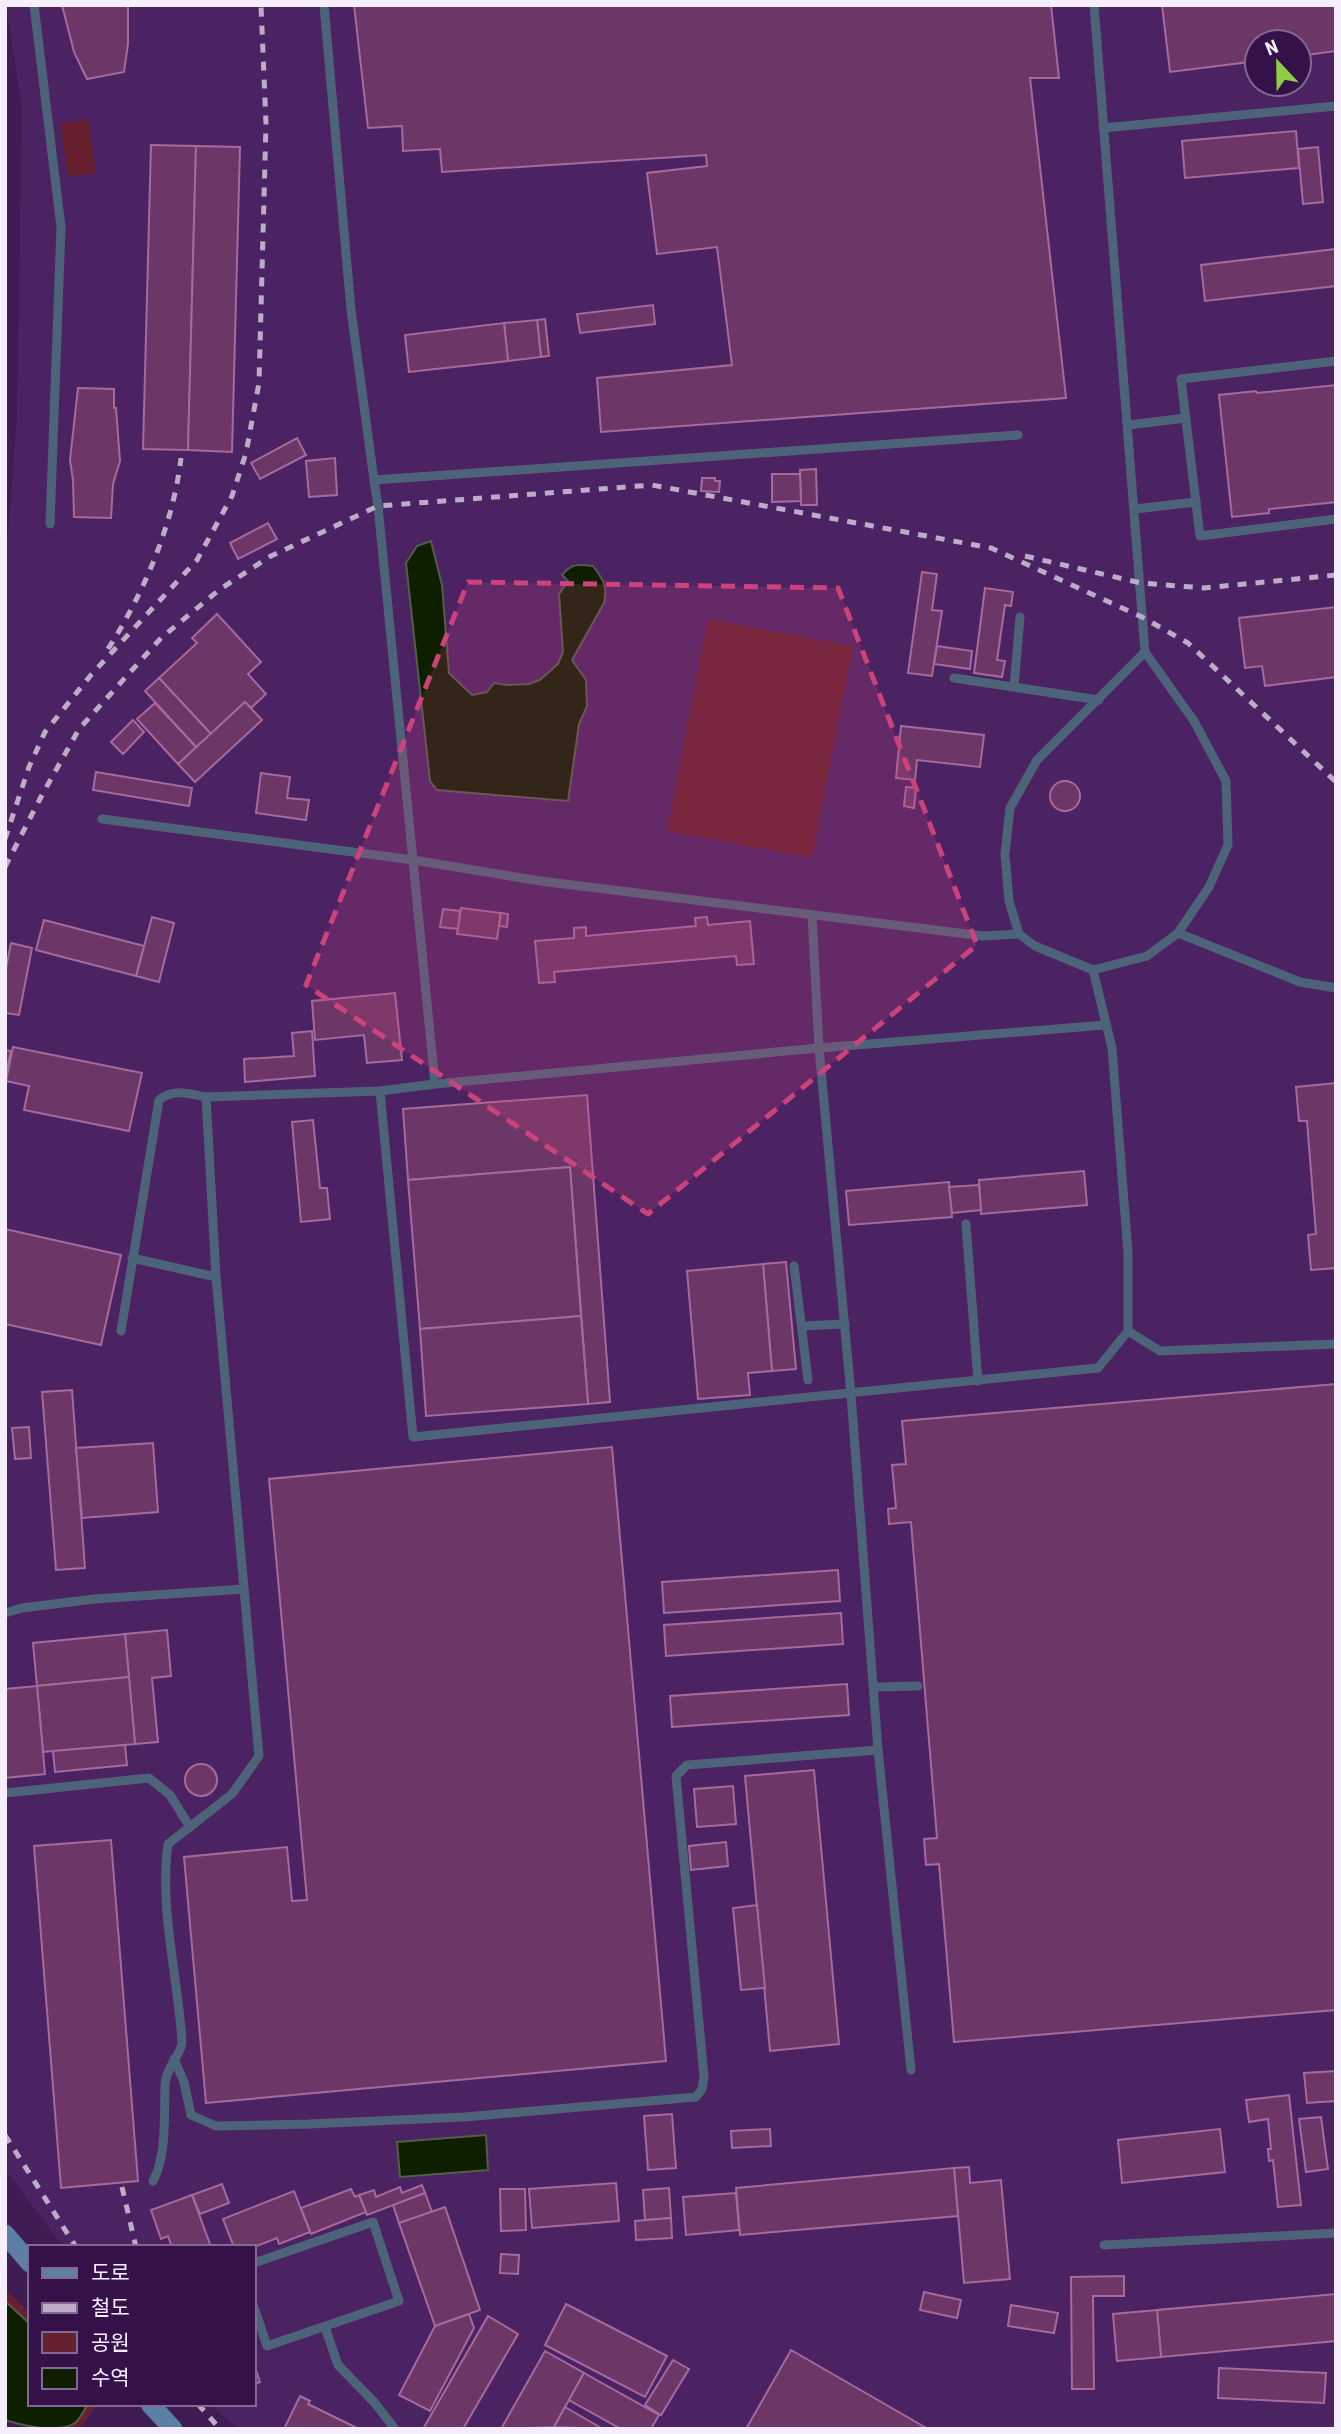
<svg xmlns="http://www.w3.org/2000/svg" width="1341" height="2434" viewBox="0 0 1341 2434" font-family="'Roboto Condensed','Noto Sans KR',sans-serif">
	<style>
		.built { fill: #4b2362; fill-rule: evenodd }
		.green { fill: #66202f }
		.water { fill: #0e1f00; stroke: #545d4c; stroke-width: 2 }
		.building { fill: #6c3666; stroke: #a56a9e; stroke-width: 2 }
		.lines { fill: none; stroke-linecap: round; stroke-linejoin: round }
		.service { stroke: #4d637a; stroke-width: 9 }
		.secondary { stroke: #5d7fa4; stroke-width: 19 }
		.rail { stroke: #bcacc7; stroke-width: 5; stroke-dasharray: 9 9; stroke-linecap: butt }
		.marked { fill: #cc437b; fill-opacity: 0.2; stroke: #cc437b; stroke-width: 5; stroke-dasharray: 14 9; stroke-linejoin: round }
	</style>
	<rect width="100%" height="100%" fill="#401c54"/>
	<path class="built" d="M6 5H1336V2429H242L229 2422 210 2404H254V2247H63L5 2169V574L17 418 22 107ZM1257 42H1299V84H1257Z"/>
	<g class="green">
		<polygon points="88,119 96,173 68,177 60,124"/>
		<polygon points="708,619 853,646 812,858 667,831"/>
		<polygon points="5,2288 30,2314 30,2324 5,2301"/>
		<polygon points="88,2404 97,2404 80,2429 62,2429 76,2422"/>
	</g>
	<g class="water">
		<path d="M431 541 442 585 449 673 472 695 487 692 494 683 508 685 529 684 540 680 558 664 563 652 559 594 568 581 562 575C572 563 579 564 593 566 603 579 608 586 604 603L572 660 586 680 587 706 579 724 568 801 437 790 430 781 406 563 417 546Z"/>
		<polygon points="486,2135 488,2170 400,2177 397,2142"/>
		<path d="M5 2301 30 2324V2404H88C84 2410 80 2419 75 2423 56 2434 25 2426 5 2420Z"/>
	</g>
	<g class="building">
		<polygon points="62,5 128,5 128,44 124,72 87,79 74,52"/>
		<polygon points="354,5 1051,5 1059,78 1030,78 1066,398 601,432 597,378 732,365 717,247 657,254 647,173 707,166 706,155 442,172 440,149 403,151 402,126 368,128"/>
		<polygon points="1162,5 1336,5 1336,51 1299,56 1299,42 1257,42 1257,61 1170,72"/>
		<polygon points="1296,131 1299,168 1185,178 1182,141"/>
		<polygon points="151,145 196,146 188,450 143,449"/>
		<polygon points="196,146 240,147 232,452 188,450"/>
		<polygon points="1318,147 1323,202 1303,204 1298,149"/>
		<polygon points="1336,249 1336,286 1205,301 1201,265"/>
		<polygon points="653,305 655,324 580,333 577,314"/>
		<polygon points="545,319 549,356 541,357 537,320"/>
		<polygon points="537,320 541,357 508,361 504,323"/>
		<polygon points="504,323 508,361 409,372 405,335"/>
		<polygon points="1336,385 1336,502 1269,509 1269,513 1232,517 1219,395 1256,391 1257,393"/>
		<polygon points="78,388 114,389 114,408 116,408 120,461 113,484 111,518 74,517 73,480 70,460"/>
		<polygon points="297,438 306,455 260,479 251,463"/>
		<polygon points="335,458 337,495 309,497 306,461"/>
		<polygon points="816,469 817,505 801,505 800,470"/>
		<polygon points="772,474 800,474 801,501 772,502"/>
		<polygon points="702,478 715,478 715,481 720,481 719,492 701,491"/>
		<polygon points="268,523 277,539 238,559 230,543"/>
		<polygon points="922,572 937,574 932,610 942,611 932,676 908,673"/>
		<polygon points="985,588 1013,592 1011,606 1005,605 997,660 1005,661 1002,677 974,673"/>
		<polygon points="1336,607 1336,677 1265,686 1262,666 1245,668 1239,618"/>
		<polygon points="217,614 261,662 248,674 266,694 251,708 245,702 211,734 159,678 197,643 192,638"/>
		<polygon points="937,646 972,651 970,669 934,664"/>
		<polygon points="159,678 211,734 196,747 145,691"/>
		<polygon points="245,702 262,720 195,782 178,764"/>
		<polygon points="155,703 196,747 178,764 137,719"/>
		<polygon points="133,720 144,732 123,754 111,742"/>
		<polygon points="901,726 984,735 980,767 917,760 915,780 896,778"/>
		<polygon points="96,772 192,788 189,806 93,790"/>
		<polygon points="261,773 290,777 287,798 309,800 306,820 256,813"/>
		<circle cx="1065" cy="796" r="15"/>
		<polygon points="906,787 916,788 914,808 904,806"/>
		<polygon points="461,908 501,913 497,939 457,934"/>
		<polygon points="443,909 460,911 458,929 440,927"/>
		<polygon points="501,913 508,914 507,927 499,926"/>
		<polygon points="152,917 174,923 159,982 136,976"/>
		<polygon points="707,917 708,925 750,921 754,964 737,965 736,956 554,972 555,982 539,983 535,941 574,938 574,928 586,927 586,936 696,926 695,918"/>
		<polygon points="44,920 144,946 136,976 36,950"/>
		<polygon points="11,943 32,948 19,1015 5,1013 5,973"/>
		<polygon points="395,993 402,1060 367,1063 364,1035 315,1040 312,1001"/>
		<polygon points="312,1031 315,1076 245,1082 244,1059 294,1056 292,1033"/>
		<polygon points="13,1047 142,1073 129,1131 24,1110 29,1086 6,1081"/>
		<polygon points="5,1050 11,1051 5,1078"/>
		<polygon points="1336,1083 1336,1268 1311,1270 1308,1235 1316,1234 1307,1121 1299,1121 1296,1087"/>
		<polygon points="587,1095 610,1402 588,1404 570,1167 408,1180 403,1109"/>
		<polygon points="313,1120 320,1188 327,1188 330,1219 301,1222 292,1122"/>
		<polygon points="570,1167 581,1316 420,1329 408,1180"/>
		<polygon points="1084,1171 1087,1205 981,1214 979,1180"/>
		<polygon points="949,1182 952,1217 849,1225 846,1191"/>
		<polygon points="979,1185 981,1210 952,1213 949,1187"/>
		<polygon points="5,1229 121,1255 101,1345 5,1324"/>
		<polygon points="786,1262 796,1369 772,1371 763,1264"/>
		<polygon points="763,1264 772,1371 748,1373 750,1395 698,1399 687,1271"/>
		<polygon points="581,1316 588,1404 426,1416 420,1329"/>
		<polygon points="1336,1384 1336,2010 954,2042 939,1864 926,1865 924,1839 937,1838 911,1522 889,1524 888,1509 896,1508 892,1465 906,1464 902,1421"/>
		<polygon points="72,1390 85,1568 56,1570 42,1392"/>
		<polygon points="29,1427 31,1458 15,1459 12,1428"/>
		<polygon points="153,1443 158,1512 82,1518 76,1448"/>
		<polygon points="612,1447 666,2061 206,2103 184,1857 287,1847 292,1901 307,1900 269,1479"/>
		<polygon points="838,1570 840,1601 664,1613 662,1582"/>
		<polygon points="841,1613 843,1644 666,1656 664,1625"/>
		<polygon points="167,1630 171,1676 152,1678 158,1742 135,1744 125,1634"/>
		<polygon points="125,1634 129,1677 37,1686 33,1643"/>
		<polygon points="129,1677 135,1744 43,1752 37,1686"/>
		<polygon points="847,1684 849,1715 672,1727 670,1696"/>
		<polygon points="37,1686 45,1774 5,1778 5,1689"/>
		<polygon points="125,1745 127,1765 55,1772 53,1751"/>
		<circle cx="201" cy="1780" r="16"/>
		<polygon points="814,1770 839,2044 770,2051 745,1776"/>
		<polygon points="733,1786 736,1824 697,1827 694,1789"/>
		<polygon points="111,1840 138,2181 61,2188 34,1846"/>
		<polygon points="726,1842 728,1866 691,1870 689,1846"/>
		<polygon points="757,1905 765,1988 741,1990 733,1908"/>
		<polygon points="1336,2071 1336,2101 1307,2103 1304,2073"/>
		<polygon points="1289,2095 1301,2205 1278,2207 1273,2160 1269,2161 1268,2149 1271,2149 1268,2119 1249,2122 1246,2100"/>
		<polygon points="672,2114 676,2168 648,2170 644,2116"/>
		<polygon points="1321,2117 1328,2169 1306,2172 1299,2119"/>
		<polygon points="770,2129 771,2146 732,2148 731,2131"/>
		<polygon points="1220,2129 1225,2172 1122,2183 1118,2140"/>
		<polygon points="969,2167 970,2183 1001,2180 1010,2279 964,2283 954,2168"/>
		<polygon points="954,2168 958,2216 740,2235 736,2188"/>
		<polygon points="616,2183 619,2221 532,2228 529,2189"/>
		<polygon points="222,2184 229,2203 200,2214 192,2195"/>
		<polygon points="422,2185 425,2193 367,2215 359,2195 374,2190 376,2197 400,2187 402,2193"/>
		<polygon points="669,2188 671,2218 645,2220 643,2190"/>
		<polygon points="351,2189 355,2197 359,2195 366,2212 311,2234 301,2208"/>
		<polygon points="500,2189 525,2189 526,2230 501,2231"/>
		<polygon points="294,2191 310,2232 279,2244 277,2238 254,2247 234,2247 223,2219"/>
		<polygon points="425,2193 432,2212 399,2223 393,2205"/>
		<polygon points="736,2193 739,2230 686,2235 683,2197"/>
		<polygon points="192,2195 211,2247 172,2247 168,2236 161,2239 151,2210"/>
		<polygon points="445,2207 480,2310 435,2326 399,2223"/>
		<polygon points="671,2218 672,2238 636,2240 635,2221"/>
		<polygon points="501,2254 519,2255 518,2274 500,2273"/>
		<polygon points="1124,2276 1124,2296 1093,2296 1094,2389 1072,2389 1071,2277"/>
		<polygon points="924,2292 961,2300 957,2318 920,2310"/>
		<polygon points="1336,2294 1336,2341 1161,2357 1157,2310"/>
		<polygon points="566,2304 667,2356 645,2397 545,2345"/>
		<polygon points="1011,2305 1058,2313 1054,2333 1008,2326"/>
		<polygon points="1157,2310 1161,2357 1117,2361 1113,2314"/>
		<polygon points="469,2314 474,2328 430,2411 399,2395 435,2326"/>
		<polygon points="488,2316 518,2334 463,2429 423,2429"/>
		<polygon points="791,2350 928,2429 746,2429"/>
		<polygon points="545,2351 584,2373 554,2427 501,2429"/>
		<polygon points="673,2360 689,2369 661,2415 645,2405"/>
		<polygon points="254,2364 260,2382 254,2384"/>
		<polygon points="1219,2368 1326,2373 1324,2403 1218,2398"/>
		<polygon points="584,2373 659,2415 651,2429 621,2429 569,2400"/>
		<polygon points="300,2396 310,2401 308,2404 359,2429 284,2429"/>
		<polygon points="565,2407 603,2429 554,2427"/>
	</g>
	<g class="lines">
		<g class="service">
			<polyline points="34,5 61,227 50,524"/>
			<polyline points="324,5 351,310 374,480"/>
			<polyline points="1094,5 1145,652 1194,721 1226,781 1228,845 1209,887 1178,933 1147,956 1093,970 1035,946 1019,934 1009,901 1005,854 1010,808 1037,760 1145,652"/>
			<polyline points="1103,128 1336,106"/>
			<polyline points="1336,361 1181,379 1200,536 1336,519"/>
			<polyline points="1128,425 1186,418"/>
			<polyline points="1135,509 1196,502"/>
			<polyline points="954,678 1099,700"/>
			<polyline points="1014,687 1020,617"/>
			<polyline points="102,819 413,860 540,881 983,936 1019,934"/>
			<polyline points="812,915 819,1048 1105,1025"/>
			<polyline points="1178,933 1300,982 1336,988"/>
			<polyline points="435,1084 378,506 374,480 1018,435"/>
			<polyline points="380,1091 413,1437 1098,1368 1128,1331 1128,1253 1112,1048 1093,970"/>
			<polyline points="966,1224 978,1381"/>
			<polyline points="132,1258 216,1277"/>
			<polyline points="794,1266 808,1380"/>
			<polyline points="802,1326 845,1324"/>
			<path d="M121 1331 159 1100C174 1088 189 1094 206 1097"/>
			<polyline points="1128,1331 1160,1351 1336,1344"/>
			<polyline points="5,1613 22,1608 94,1599 244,1589"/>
			<polyline points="875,1687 918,1686"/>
			<polyline points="5,1793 149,1778 170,1795 190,1827"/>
			<polyline points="174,2059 184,2082 191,2115 216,2126 309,2124 465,2117 696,2097 702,2089 704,2077 676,1776 687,1765 878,1750"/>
			<path d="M153 2181C167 2156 164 2113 165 2085 166 2066 182 2054 182 2042 178 1976 159 1909 168 1844L232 1794 259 1756 216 1277 206 1097 380 1091 435 1084 819 1048 851 1395 878 1750 911 2070"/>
			<polyline points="1104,2245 1336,2233"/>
			<polyline points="254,2263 373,2222 399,2301 267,2346 254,2307"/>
			<polyline points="325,2327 338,2365 374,2402 395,2429"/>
		</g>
		<g class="secondary">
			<polyline points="5,2234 30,2263"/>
			<polyline points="150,2404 173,2429"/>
		</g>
		<g class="rail">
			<polyline points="1025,556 1141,583 1204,588 1336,575"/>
			<path d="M108 649C144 593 173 525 181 458"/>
			<polyline points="5,839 29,767 45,732 91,675 197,560 232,496 246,453 259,383 266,124 261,5"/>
			<polyline points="5,867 42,795 79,729 161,638 219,590 269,557 378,506 652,485 991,548 1142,617 1188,643 1336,782"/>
			<polyline points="5,2135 76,2247"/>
			<polyline points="122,2187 136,2247"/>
			<polyline points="198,2404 220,2429"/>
		</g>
	</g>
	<path class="marked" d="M468 582 838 588 977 945 648 1214 306 985Z"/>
	<rect width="1341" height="2434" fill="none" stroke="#f6eefc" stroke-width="14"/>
	<rect x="28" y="2245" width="228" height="161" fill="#351149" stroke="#826991" stroke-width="2"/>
	<rect x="42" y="2268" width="35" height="10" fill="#5d7fa4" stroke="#826991" stroke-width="2"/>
	<text x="91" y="2280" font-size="21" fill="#f6eefc">도로</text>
	<rect x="42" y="2303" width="35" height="10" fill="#bcacc7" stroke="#826991" stroke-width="2"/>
	<text x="91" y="2315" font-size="21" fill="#f6eefc">철도</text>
	<rect x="42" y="2332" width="35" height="21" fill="#66202f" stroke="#826991" stroke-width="2"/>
	<text x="91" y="2350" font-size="21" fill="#f6eefc">공원</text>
	<rect x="42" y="2368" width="35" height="21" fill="#0e1f00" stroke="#826991" stroke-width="2"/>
	<text x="91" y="2385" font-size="21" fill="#f6eefc">수역</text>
	<g transform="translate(1278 63) rotate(338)"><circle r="33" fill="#351149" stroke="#826991" stroke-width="2"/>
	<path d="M0-5L12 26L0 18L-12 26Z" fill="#8dce44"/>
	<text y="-10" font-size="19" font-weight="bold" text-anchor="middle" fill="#f6eefc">N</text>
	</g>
</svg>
